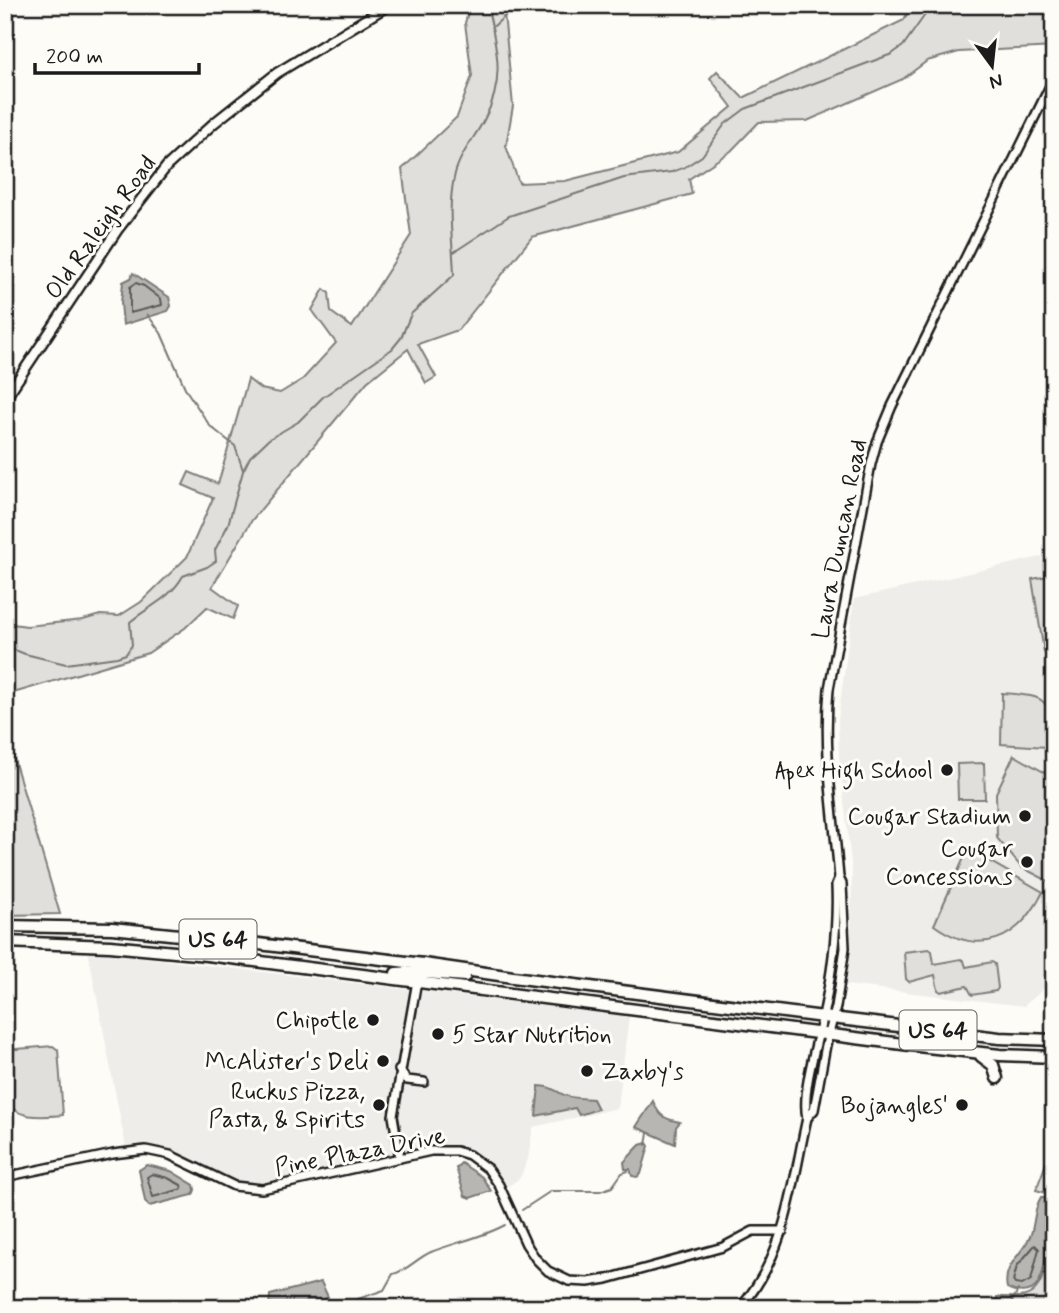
<svg xmlns="http://www.w3.org/2000/svg" width="1059" height="1313" viewBox="0 0 1059 1313" font-family="Mynerve,sans-serif">
	<style>
		.built { fill: #eeede9 }
		.green { fill: #e0dfdb; stroke: #7e7e7c; stroke-width: 2 }
		.water { fill: #b7b6b2; stroke: #797876; stroke-width: 2 }
		.lines { fill: none; stroke-linecap: round; stroke-linejoin: round }
		.shore { stroke: #5a5a58; stroke-width: 2 }
		.stream { stroke: #797876; stroke-width: 2 }
		.tertiary-casing { stroke: #1c1c1c; stroke-width: 12 }
		.secondary-casing { stroke: #1c1c1c; stroke-width: 13 }
		.trunk-casing { stroke: #1c1c1c; stroke-width: 15 }
		.tertiary { stroke: #fdfcf7; stroke-width: 7 }
		.secondary { stroke: #fdfcf7; stroke-width: 8 }
		.trunk { stroke: #fdfcf7; stroke-width: 10 }
		.poi-dot { fill: #1c1c1c; stroke: #fdfcf7; stroke-width: 2.5 }
		.labels { text-anchor: middle; stroke-width: 6; stroke-linejoin: round; paint-order: stroke }
		.shield { fill: #fdfcf7; stroke: #605f5e; stroke-width: 2 }
		.shield-label { font-size: 23px; font-weight: bold; fill: #1c1c1c }
		.street-label { font-size: 24px; fill: #1c1c1c; stroke: #fdfcf7 }
		.poi-label { font-size: 24px; fill: #1c1c1c; stroke: #fdfcf7; text-anchor: end }
	</style>
	<rect width="100%" height="100%" fill="#fdfcf7"/>
	<filter id="ink" filterUnits="userSpaceOnUse"><feTurbulence type="fractalNoise" baseFrequency=".0143" numOctaves="2"/><feDisplacementMap in="SourceGraphic" scale="14" xChannelSelector="R" yChannelSelector="G"/><feConvolveMatrix kernelMatrix="1 2 1 2 8 2 1 2 1" color-interpolation-filters="sRGB"/></filter>
	<g filter="url(#ink)">
		<g class="built">
			<polygon points="1054,554 1054,980 1024,1006 846,985 851,938 852,872 839,756 838,719 854,599"/>
			<polygon points="88,951 629,1016 618,1108 533,1127 528,1159 520,1178 504,1189 494,1171 475,1155 463,1149 442,1147 260,1187 227,1180 153,1148 126,1148"/>
		</g>
		<g class="green">
			<polygon points="470,5 485,12 504,13 513,106 506,146 519,183 565,181 678,152 732,107 710,78 717,71 743,98 904,20 911,5 1037,5 1054,20 1054,47 959,52 927,61 903,79 807,121 759,122 731,151 689,179 692,194 532,237 458,330 418,344 436,377 426,383 408,349 367,382 252,520 212,587 238,606 233,619 207,607 185,628 148,653 10,694 12,725 7,736 60,914 5,915 5,623 27,626 83,620 100,615 119,616 141,602 187,557 213,498 183,485 189,472 218,484 248,379 261,389 280,393 303,379 336,343 312,310 324,289 329,293 331,312 352,327 411,235 402,169 457,117 472,76 465,23"/>
			<polygon points="1054,575 1054,650 1044,652 1032,579"/>
			<path d="M1002 693C1051 696 1052 700 1047 747L1001 744Z"/>
			<polygon points="1014,755 1049,775 1054,775 1054,884 1021,867 997,838 996,793"/>
			<polygon points="984,763 985,799 958,799 957,764"/>
			<path d="M968 849 1043 892C1019 940 980 958 934 925Z"/>
			<polygon points="929,949 932,951 934,964 961,959 964,961 966,967 992,962 995,964 998,988 996,991 972,995 967,986 941,992 938,990 935,975 909,982 906,979 904,952"/>
			<path d="M53 1046 58 1050 63 1115C0 1121 5 1105 5 1050Z"/>
			<path d="M1054 1112V1308H997V1297C1006 1297 1017 1298 1025 1296 1054 1288 1050 1221 1051 1197L1047 1193 1036 1190 1051 1150Z"/>
		</g>
		<g class="water">
			<polygon points="133,273 169,297 171,306 168,311 123,325 121,303 123,282 131,278"/>
			<path d="M539 1086C550 1086 554 1090 562 1094 571 1099 584 1098 593 1099L598 1109 579 1115 575 1108 536 1116Z"/>
			<path d="M653 1101C659 1116 664 1119 680 1122L676 1127 675 1144 636 1127Z"/>
			<polygon points="647,1143 649,1146 641,1174 637,1177 632,1176 630,1169 625,1169 624,1162 640,1145"/>
			<polygon points="461,1163 482,1177 491,1191 470,1198 465,1196 456,1168"/>
			<polygon points="147,1165 171,1171 194,1185 195,1190 193,1195 149,1206 145,1201 139,1170"/>
			<path d="M1041 1197H1045C1050 1216 1049 1268 1037 1285 1031 1294 1016 1293 1007 1288 1002 1264 1024 1254 1031 1234 1035 1222 1034 1208 1041 1197Z"/>
			<polygon points="321,1282 328,1297 315,1306 269,1308 270,1295"/>
		</g>
		<g class="lines">
			<g class="shore">
				<polygon points="136,283 144,286 161,299 162,305 130,313 130,287"/>
				<polygon points="152,1174 168,1178 181,1185 182,1189 153,1197 147,1177"/>
				<polygon points="1035,1245 1039,1249 1031,1280 1022,1285 1015,1284 1013,1281 1017,1266"/>
			</g>
			<g class="stream">
				<polyline points="494,26 507,14 509,5"/>
				<polyline points="454,252 509,216 624,178 672,172 685,167 702,156 725,124 745,109 892,54 903,46 932,5"/>
				<polyline points="147,314 161,333 186,390 210,426 235,446 243,470"/>
				<path d="M5 646 25 654 66 664 117 657 126 654 132 645 130 622C149 606 170 599 183 576L207 567 216 561 215 550 228 525 243 471 250 457 269 439 298 422 323 397 392 349 401 338 411 314 454 275C453 242 447 210 454 178 458 156 474 139 484 120 506 80 497 48 487 5"/>
				<polyline points="646,1145 648,1133"/>
				<polyline points="522,1210 551,1191 600,1191 612,1187 622,1173 628,1171"/>
				<polyline points="1047,1224 1054,1198"/>
				<path d="M344 1308 358 1299 384 1290 393 1274C407 1271 417 1258 431 1252 456 1242 481 1238 505 1225"/>
				<polyline points="1009,1308 1018,1290"/>
			</g>
			<g class="tertiary-casing">
				<g id="tertiary">
					<polyline points="399,1070 407,1080 424,1082"/>
					<path d="M807 1118 814 1110 826 1045 836 1007 845 948 842 884 839 878C834 815 823 753 829 689L871 464 877 442 892 406 1054 78"/>
					<polyline points="400,1158 393,1116 417,981"/>
					<polyline points="5,1177 113,1154 146,1150 170,1155 234,1186 262,1189 431,1151 456,1151 469,1155 488,1169 499,1185 526,1244 536,1259 548,1271 569,1281 588,1282 607,1279 723,1247 753,1231 783,1231"/>
					<path d="M740 1308C787 1254 792 1185 807 1118 801 1093 817 1042 823 1016 832 973 838 929 836 885L839 878"/>
				</g>
			</g>
			<g class="secondary-casing">
				<polyline id="secondary" points="5,399 118,229 167,166 214,123 277,73 389,5"/>
			</g>
			<g class="trunk-casing">
				<g id="trunk">
					<polyline points="5,926 112,928 218,939 423,964 513,977 823,1017 999,1038 1054,1040"/>
					<polyline points="5,942 110,946 207,955 918,1046 1000,1055 1054,1057"/>
					<polyline points="396,973 414,972 423,964"/>
					<polyline points="417,981 422,974 426,973 465,976"/>
					<polyline points="981,1056 993,1065 997,1078"/>
				</g>
			</g>
			<use href="#tertiary" class="tertiary"/>
			<use href="#secondary" class="secondary"/>
			<use href="#trunk" class="trunk"/>
		</g>
	</g>
	<g class="poi-dot">
		<circle cx="947" cy="770" r="7"/>
		<circle cx="1025" cy="816" r="7"/>
		<circle cx="1027" cy="862" r="7"/>
		<circle cx="373" cy="1020" r="7"/>
		<circle cx="438" cy="1034" r="7"/>
		<circle cx="383" cy="1061" r="7"/>
		<circle cx="587" cy="1071" r="7"/>
		<circle cx="379" cy="1105" r="7"/>
		<circle cx="962" cy="1105" r="7"/>
	</g>
	<g class="labels">
		<g class="shield">
			<rect x="179.5" y="919.5" width="77" height="39" rx="5"/>
			<rect x="899.5" y="1010.5" width="77" height="39" rx="5"/>
		</g>
		<g class="shield-label">
			<text x="218" y="947">US 64</text>
			<text x="938" y="1038">US 64</text>
		</g>
		<g class="street-label">
			<text transform="translate(100 227) rotate(-54)" y="8">Old Raleigh Road</text>
			<text transform="translate(839 539) rotate(-79)" y="8">Laura Duncan Road</text>
			<text transform="translate(360 1151) rotate(-11)" y="8">Pine Plaza Drive</text>
		</g>
		<g class="poi-label">
			<text x="933" y="778">Apex High School</text>
			<text x="1011" y="824">Cougar Stadium</text>
			<text x="1013" y="856">Cougar<tspan x="1013" dy="28">Concessions</tspan></text>
			<text x="359" y="1028">Chipotle</text>
			<text x="452" y="1042" text-anchor="start">5 Star Nutrition</text>
			<text x="369" y="1069">McAlister's Deli</text>
			<text x="601" y="1079" text-anchor="start">Zaxby's</text>
			<text x="365" y="1099">Ruckus Pizza,<tspan x="365" dy="28">Pasta, &amp; Spirits</tspan></text>
			<text x="948" y="1113">Bojangles'</text>
		</g>
	</g>
	<rect width="1059" height="1313" fill="none" stroke="#fdfcf7" stroke-width="28"/>
	<rect x="14" y="14" width="1031" height="1285" fill="none" stroke="#1c1c1c" stroke-width="2.5" filter="url(#ink)"/>
	<g transform="translate(992 66) rotate(165)" stroke="#fdfcf7" stroke-width="5" paint-order="stroke">
	<path d="M0-5L12 26L0 18L-12 26Z" fill="#1c1c1c"/>
	<text y="-10" font-size="19" font-weight="bold" text-anchor="middle" fill="#1c1c1c">N</text>
	</g>
	<path d="M35 63v10h164v-10" fill="none" stroke="#1c1c1c" stroke-width="3.5"/>
	<text x="46" y="63" font-size="21" fill="#1c1c1c" stroke="#fdfcf7" stroke-width="5" paint-order="stroke">200 m</text>
</svg>
